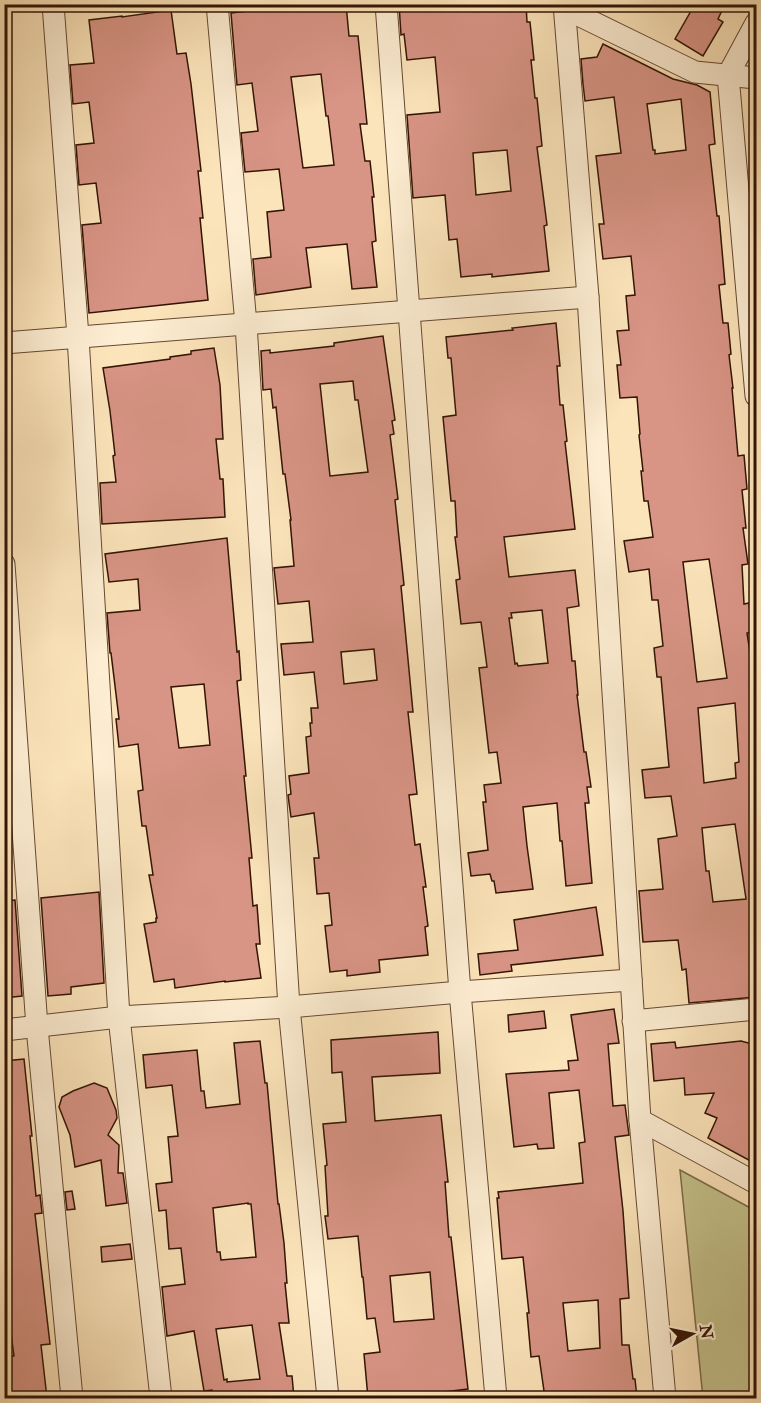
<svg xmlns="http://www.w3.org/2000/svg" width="761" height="1403" viewBox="0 0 761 1403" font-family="'IM FELL Double Pica',serif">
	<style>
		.green { fill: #c5c28b; stroke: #7c6b48; stroke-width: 1.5 }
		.building { fill: #d89485; stroke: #331404; stroke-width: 1.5; fill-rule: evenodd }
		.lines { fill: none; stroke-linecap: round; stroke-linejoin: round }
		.street-casing { stroke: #654832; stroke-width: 23 }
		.street { stroke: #fdedd2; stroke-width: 21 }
	</style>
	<rect width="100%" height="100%" fill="#fce4ba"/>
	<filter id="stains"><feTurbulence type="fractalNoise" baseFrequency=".00333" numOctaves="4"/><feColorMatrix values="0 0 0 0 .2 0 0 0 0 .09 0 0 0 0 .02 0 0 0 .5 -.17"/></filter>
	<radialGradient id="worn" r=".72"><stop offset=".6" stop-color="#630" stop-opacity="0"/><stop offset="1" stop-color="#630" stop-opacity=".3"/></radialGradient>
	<polygon class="green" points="680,1170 756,1211 756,1398 703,1398"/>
	<g class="building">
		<path d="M306 4H346L349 36H358L367 124H360L365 161H370L374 197H372L376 241 372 242 377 287 352 289 347 244 306 248 311 287 256 295 253 259 271 257 267 212 284 210 279 169 245 172 241 133 258 131 252 83 237 85 231 13ZM321 74 326 116H328L334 165 303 168 291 77Z"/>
		<path d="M399 4H526L527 22H530L534 60H531L535 98H537L542 146 537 147 547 225 544 226 549 271 492 277V274L461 277 457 239 449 240 445 195 413 198 407 115 440 112 435 57 407 60 404 34 401 35ZM507 150 511 191 476 195 473 153Z"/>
		<polygon points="695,4 725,4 718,19 723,22 703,56 675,39"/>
		<polygon points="171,10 177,54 186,53 191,84 201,171 198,171 203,218 200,218 208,300 89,313 82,225 101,223 96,183 79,185 76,145 94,143 89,102 73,104 70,65 94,63 89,20 122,16 122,17"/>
		<path d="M603 44 673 79 697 85 710 92 715 144 709 145 717 216H719L725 284 719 285 723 323H728L731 354 729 355 733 388H732L738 456 744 455 747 489 742 490 746 528H743L748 564 742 565 744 604 749 603 752 632 747 633 753 671H755L756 683V997L689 1003 686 969 682 970 678 940 643 942 639 891 663 889 658 839 677 836 671 796 645 798 642 770 669 767 661 677H657L654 648 663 646 658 600H652L649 569 629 572 624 541 653 537 648 501H644L641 471H643L639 435 640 434 637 397 620 398 617 365H621L617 331 629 330 626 296 635 295 631 256 603 259 599 224H604L596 156 621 153 614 97 585 101 583 84 581 59 597 57ZM681 99 686 150 655 154V150H653L647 104ZM709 559 727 678 697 682 683 562ZM735 703 739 762 735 763 736 778 704 783 698 708ZM735 824 746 899 713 902 709 871H706L702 828Z"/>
		<path d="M556 323 560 366H557L560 405H563L567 441 565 442 575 529 504 537 509 577 575 570 579 606 567 608 572 661H575L578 695H577L584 752H586L591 787H587L589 803H585L592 883 566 886 562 841H560L557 803 523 807 527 846 533 889 496 893 494 881H492L490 874 471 876 468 853 488 850 483 802H486L484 785 501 783 497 752 489 753 479 668 487 667 481 622 461 624 456 580 460 579 455 537H457L455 501H451L443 417 456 415 451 358H448L446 337 513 330 512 328ZM542 610 548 663 518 666 517 663 515 664 509 618H512L511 613Z"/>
		<path d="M383 336 395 420 392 421 394 434 390 435 398 499 395 500 404 585 401 586 413 712H408L417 794 409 795 415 845 420 844 426 887H423L428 926 425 927 428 955 379 960 380 972 347 976V970L330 972 325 926 332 925 329 893 317 894 314 858H319L314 813 291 817 289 803 288 795 291 794 289 776 309 773 306 737 311 736 310 723H312L311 708H318L314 672 284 675 281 644 313 642 309 601 278 604 274 568 294 566 290 520H291L285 474H283L276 407 273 408 271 389 263 390 261 351 270 350V353L334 346V343ZM353 381 355 400H358L368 472 330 476 320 384ZM374 649 377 680 344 684 341 652Z"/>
		<polygon points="214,348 220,385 223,439 216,439 220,479 223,479 225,517 102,524 100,483 116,482 113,456 115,455 110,411 103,368 170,359 170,357 191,354 191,351"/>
		<path d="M227 538 237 652 239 651 241 680 237 681 246 776H244L252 858H249L253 906 257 905 260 944H256L261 978 225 982V981L175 988 174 979 154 982 144 924 156 922V918H157L149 875H153L146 826H142L138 791 143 790 138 744 119 747 116 719H119L111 653H110L107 613 140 610 138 579 109 582 105 554ZM204 684 210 745 179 748 171 687Z"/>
		<polygon points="99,892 104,983 71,987 71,994 48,996 41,898"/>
		<polygon points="15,900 22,996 4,998 4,901"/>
		<polygon points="596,907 603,955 511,965 512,971 480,975 478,954 518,950 514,920"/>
		<path d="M614 1009 619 1043 608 1044 613 1106 625 1105 629 1135 615 1137 623 1211 629 1298 620 1299 622 1345H629L633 1379H635L637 1398H545L539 1356 531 1357 527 1313H529L523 1257 502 1259 497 1198H499L498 1192 583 1183 579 1143 585 1142 579 1090 549 1093 554 1148 538 1149 537 1144 514 1147 506 1074 569 1070 568 1061 578 1060 571 1015ZM598 1300 600 1348 568 1351 563 1303Z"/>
		<polygon points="544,1011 546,1028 509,1032 508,1015"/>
		<path d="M438 1032 440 1073 372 1077 375 1121 441 1115 448 1182H445L449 1237H451L468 1389 403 1397V1398H368L364 1354 380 1352 375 1318 367 1319 363 1277H362L358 1236 328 1239 325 1216H328L325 1166 327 1165 323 1124 346 1122 342 1072 332 1073 331 1040ZM430 1272 434 1319 394 1322 390 1276Z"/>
		<path d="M260 1041 265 1083H267L278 1204H279L284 1243 287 1283H285L289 1323H279L287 1376H292L294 1398H213L212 1390 204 1391 194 1331 167 1336 162 1287 185 1284 181 1248 169 1249 166 1210 159 1211 156 1184 172 1182 168 1137 178 1136 172 1085 146 1088 143 1055 197 1050 201 1091H204L206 1108 240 1104 234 1043ZM248 1203V1204H251L256 1257 221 1260 220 1252H217L213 1208ZM252 1325 260 1379 227 1382V1379L224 1380 216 1329Z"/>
		<polygon points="741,1041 756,1045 756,1164 708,1138 717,1118 705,1113 714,1093 685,1095 684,1078 654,1081 651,1044 675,1042 676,1048"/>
		<polygon points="24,1059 32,1136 30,1136 36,1196 40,1195 42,1213 35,1214 50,1344 41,1345 47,1398 8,1398 4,1364 4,1358 14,1356 9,1319 11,1319 4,1255 4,1227 9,1226 4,1188 4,1061"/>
		<polygon points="94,1083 107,1088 116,1110 117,1118 108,1135 119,1145 118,1173 123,1173 127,1203 106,1206 101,1160 75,1167 70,1135 59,1107 62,1097 73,1091"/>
		<polygon points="72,1191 75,1209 67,1210 65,1192"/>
		<polygon points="130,1244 132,1259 102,1262 101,1247"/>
	</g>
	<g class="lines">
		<g class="street-casing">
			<g id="street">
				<polyline points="53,4 78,337 119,1017 161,1398"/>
				<polyline points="217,4 246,324 289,1007 328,1398"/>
				<polyline points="386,4 460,992 496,1398"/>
				<polyline points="564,4 588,297 640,1120 665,1398"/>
				<polyline points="566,4 564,8 695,72 756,78"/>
				<polyline points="756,23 728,75 756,396"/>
				<polyline points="4,343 588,297"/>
				<polyline points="4,564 37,1027 72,1398"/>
				<polyline points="633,1021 756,1009"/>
				<polyline points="4,1030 119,1017 289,1007 460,992 631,980"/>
				<polyline points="640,1120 756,1183"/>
			</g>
		</g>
		<use href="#street" class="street"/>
	</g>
	<rect width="761" height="1403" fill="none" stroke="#fce4ba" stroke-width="24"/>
	<rect x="6" y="6" width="749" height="1391" fill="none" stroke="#331404" stroke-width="3"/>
	<rect x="12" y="12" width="737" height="1379" fill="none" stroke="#331404" stroke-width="1.5"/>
	<g transform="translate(692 1334) rotate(81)" stroke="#fdedd2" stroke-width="4.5" paint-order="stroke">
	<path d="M0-4.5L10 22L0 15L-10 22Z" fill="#331404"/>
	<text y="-9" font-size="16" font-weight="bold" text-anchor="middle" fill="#331404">N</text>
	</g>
	<rect width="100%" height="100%" filter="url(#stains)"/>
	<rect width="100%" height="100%" fill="url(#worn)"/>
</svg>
